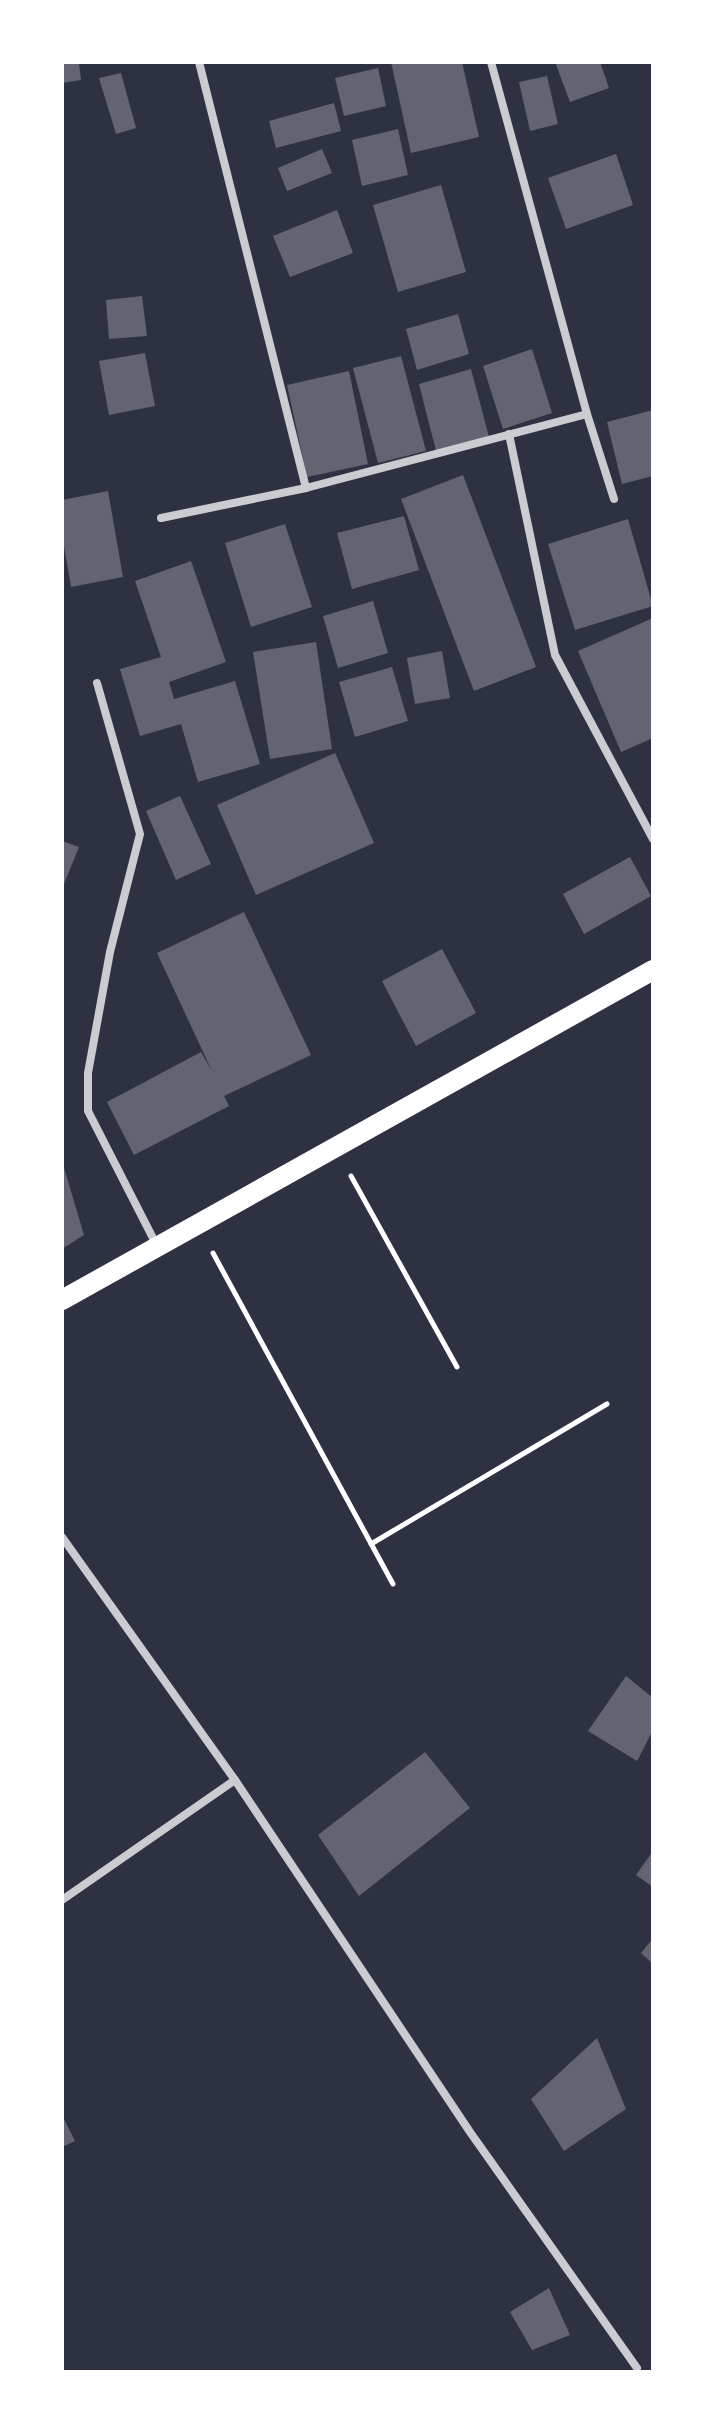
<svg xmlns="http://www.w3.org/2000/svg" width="715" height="2434" viewBox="0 0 715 2434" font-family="Manrope,sans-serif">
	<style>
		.building { fill: #626471 }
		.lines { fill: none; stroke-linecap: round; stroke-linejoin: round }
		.path { stroke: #fff; stroke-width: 5 }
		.minor { stroke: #caccd0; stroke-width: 8 }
		.primary { stroke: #fff; stroke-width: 20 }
	</style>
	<rect width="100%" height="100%" fill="#2d3142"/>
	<g class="building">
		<polygon points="62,62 79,62 81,80 62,83"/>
		<polygon points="391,62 462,62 479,137 411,153"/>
		<polygon points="555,62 600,62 609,88 570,102"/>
		<polygon points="378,68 386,106 344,116 335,78"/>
		<polygon points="121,73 136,128 116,134 99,78"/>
		<polygon points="547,76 558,124 530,131 519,82"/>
		<polygon points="334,103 341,131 276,148 269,121"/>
		<polygon points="398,129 408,175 362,186 352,140"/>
		<polygon points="322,149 332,173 287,191 278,168"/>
		<polygon points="616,154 633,205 566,229 548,178"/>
		<polygon points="441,185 466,272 398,292 373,205"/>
		<polygon points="337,210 353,253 290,277 273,236"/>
		<polygon points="142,296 147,336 109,339 106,300"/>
		<polygon points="458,314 469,354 417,370 406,329"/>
		<polygon points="532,349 552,413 503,429 483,366"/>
		<polygon points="145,353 155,406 109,415 99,361"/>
		<polygon points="401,356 426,451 378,463 353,368"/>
		<polygon points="471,369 489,437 436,451 419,384"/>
		<polygon points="349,371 368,464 307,477 287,385"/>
		<polygon points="653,410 653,476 622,484 607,422"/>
		<polygon points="463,475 536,667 474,691 401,499"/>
		<polygon points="108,491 123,577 71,587 62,535 62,500"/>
		<polygon points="404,516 419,570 352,589 337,533"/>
		<polygon points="628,519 653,606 575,630 548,544"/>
		<polygon points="285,524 312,607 251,627 225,543"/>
		<polygon points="191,561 226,662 169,682 174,699 235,681 260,764 198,782 181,724 140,736 120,669 161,657 135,581"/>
		<polygon points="373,601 388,653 338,668 323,616"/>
		<polygon points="653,618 653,738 621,752 578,651"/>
		<polygon points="316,642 332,749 270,759 253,652"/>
		<polygon points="442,651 450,698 415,704 407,658"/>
		<polygon points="392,667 408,721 355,737 339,682"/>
		<polygon points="335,753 374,843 256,895 217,805"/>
		<polygon points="180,796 211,864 176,880 146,811"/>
		<polygon points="62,841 79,847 62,889"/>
		<polygon points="630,857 651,896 584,934 563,894"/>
		<polygon points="244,912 311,1055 224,1096 229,1106 134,1155 107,1102 201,1052 212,1071 157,953"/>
		<polygon points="442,949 476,1013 416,1046 382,981"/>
		<polygon points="62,1161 84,1235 62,1249"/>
		<polygon points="626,1676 653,1698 653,1730 637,1761 588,1731"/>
		<polygon points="425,1752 470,1808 359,1896 318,1835"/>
		<polygon points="653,1851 653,1887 636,1875"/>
		<polygon points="653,1938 653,1964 641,1953"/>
		<polygon points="597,2038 626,2109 564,2151 531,2099"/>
		<polygon points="62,2115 75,2141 62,2147"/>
		<polygon points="549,2288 570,2335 532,2350 510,2312"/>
	</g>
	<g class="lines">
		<g class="path">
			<polyline points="351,1176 457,1367"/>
			<polyline points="213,1253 393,1584"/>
			<polyline points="371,1544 607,1404"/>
		</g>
		<g class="minor">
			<polyline points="199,62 306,488"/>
			<polyline points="491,62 587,414 614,499"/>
			<polyline points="509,434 555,655 653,839"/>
			<polyline points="161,518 306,488 587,414"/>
			<polyline points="97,683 140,834 110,952 88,1073 88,1111 157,1246"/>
			<polyline points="62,1537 235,1780 470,2132 637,2368"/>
			<polyline points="62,1900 235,1780"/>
		</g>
		<polyline class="primary" points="62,1300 653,970"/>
	</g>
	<rect width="715" height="2434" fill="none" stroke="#ffffff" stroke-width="128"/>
</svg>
